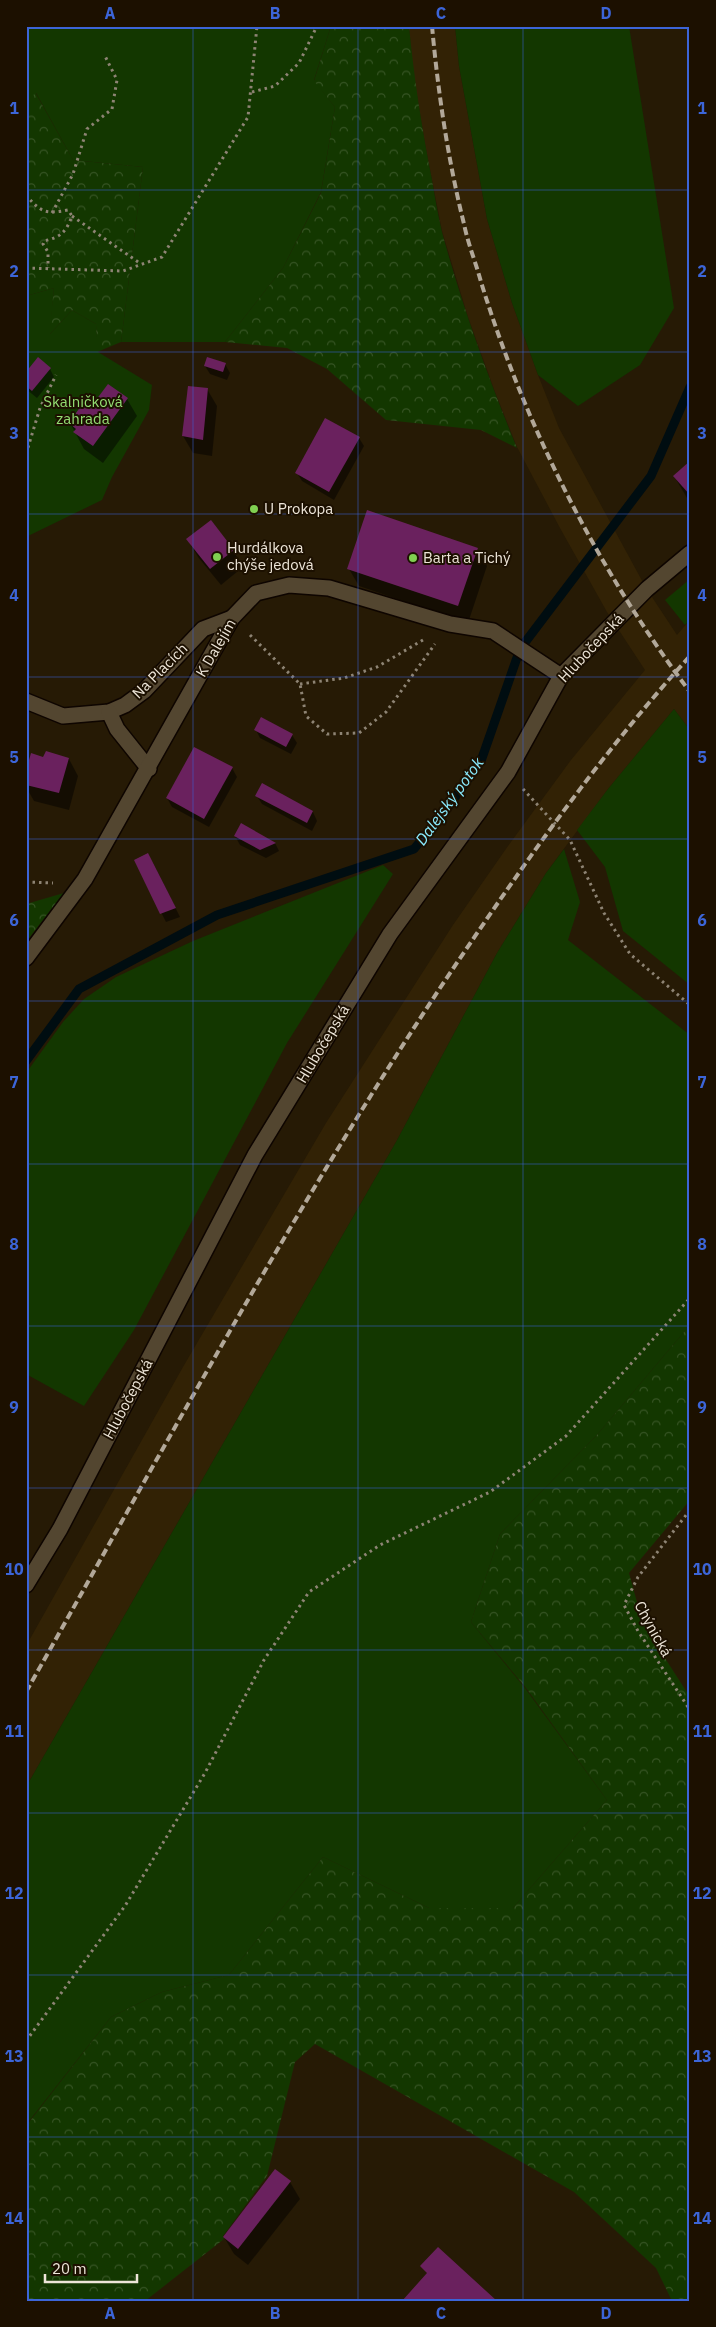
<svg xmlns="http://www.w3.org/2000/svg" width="716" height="2327" viewBox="0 0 716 2327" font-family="'IBM Plex Sans',sans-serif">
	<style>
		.built { fill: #322205 }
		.green { fill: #133700 }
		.forest { fill: url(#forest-crowns) }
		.shadow { fill: #0007 }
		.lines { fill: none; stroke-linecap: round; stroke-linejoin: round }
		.stream { stroke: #000d11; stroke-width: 9 }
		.building { fill: #6a215e }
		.minor-casing { stroke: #0e0500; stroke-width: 18 }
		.path { stroke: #8e8474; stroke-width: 3; stroke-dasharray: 2.5 4; stroke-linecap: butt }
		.minor { stroke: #534630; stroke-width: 15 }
		.rail { stroke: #b2a899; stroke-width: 4; stroke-dasharray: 8 4; stroke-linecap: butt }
		.grid { fill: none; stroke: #3c65d8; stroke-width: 1; stroke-opacity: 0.55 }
		.poi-dot { fill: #80d051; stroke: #1c1000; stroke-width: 2 }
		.labels { text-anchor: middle; stroke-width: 4; stroke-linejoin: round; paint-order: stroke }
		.park-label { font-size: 15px; fill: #93dd72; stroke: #1c1000 }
		.poi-label { font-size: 15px; fill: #ede5d8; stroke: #1c1000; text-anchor: start }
		.street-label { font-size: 15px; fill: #ede5d8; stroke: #1c1000 }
		.water-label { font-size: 16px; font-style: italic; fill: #8aebfe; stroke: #1c1000 }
		.neatline { fill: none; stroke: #3c65d8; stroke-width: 2 }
		.grid-label { font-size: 16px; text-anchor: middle; font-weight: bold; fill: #3c65d8 }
	</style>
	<defs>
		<pattern id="forest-crowns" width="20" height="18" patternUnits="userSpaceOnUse" patternTransform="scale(1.25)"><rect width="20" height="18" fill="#133700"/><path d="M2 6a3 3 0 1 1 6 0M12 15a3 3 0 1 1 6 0" fill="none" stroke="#365424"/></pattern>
	</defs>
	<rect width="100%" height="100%" fill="#261a05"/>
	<polygon class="built" points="409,26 455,26 459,66 487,219 512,303 538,375 559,428 646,588 677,635 690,620 690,730 674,709 608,789 546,873 497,953 396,1142 26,1787 26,1646 183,1367 326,1123 453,925 508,846 571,760 645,670 607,612 560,528 517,447 495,392 468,317 442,231 425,144 413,72"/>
	<g class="green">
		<polygon points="26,26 331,26 314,80 335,107 321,192 283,268 225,342 121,342 143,167 73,160 36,93 26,111"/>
		<polygon points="455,26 629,26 674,308 640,365 578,406 538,375 512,303 487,219 459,66"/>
		<polygon points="54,288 50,334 72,310 96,324 98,352 152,385 149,410 112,477 102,500 26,537 26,296"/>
		<polygon points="690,579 690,620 685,625 665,600"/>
		<polygon points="674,709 690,730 690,985 623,931 605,867 577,830 608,789"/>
		<polygon points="564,849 580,902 568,940 690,1035 690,1325 597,1435 500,1534 471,1622 525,1688 607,1800 513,1908 429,1908 323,1857 229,1975 162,1992 111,2017 26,2125 26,1787 396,1142 497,953 546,873"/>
		<polygon points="383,865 393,874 287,1043 134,1330 84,1406 26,1374 26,1073 63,1022 84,999 116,977 193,941"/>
	</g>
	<g class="forest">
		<path d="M331 26H409C414 78 422 129 432 180 435 198 438 215 442 232 462 306 488 377 517 448L481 430 386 420 327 369 287 348 225 342 283 268 321 193 335 107 314 81Z"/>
		<polygon points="35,92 73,160 143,167 121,342 97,352 96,324 72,310 49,335 54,288 26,296 26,111"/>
		<polygon points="64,893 26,942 26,904"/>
		<polygon points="690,1325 690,1500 629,1573 643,1624 690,1697 690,2301 672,2301 656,2268 574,2192 315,2044 295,2062 267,2176 223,2236 224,2239 145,2301 26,2301 26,2126 111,2017 162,1992 229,1975 323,1857 429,1908 513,1908 607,1800 526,1688 471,1622 500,1534 597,1435"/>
	</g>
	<g class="shadow">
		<polygon points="225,364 230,373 227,380 210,374 205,366"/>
		<polygon points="50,369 54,377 37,398 26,389 26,374"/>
		<polygon points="189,387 207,389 217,406 212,456 193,453 183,436"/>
		<polygon points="127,399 137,416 103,463 84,449 70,423 90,410"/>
		<polygon points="359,438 364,446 334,500 302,481 297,473"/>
		<polygon points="690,462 690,503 674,476"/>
		<polygon points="210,522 233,550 243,567 221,585 198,557 188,540"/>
		<polygon points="477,549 487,566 468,623 359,586 349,569"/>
		<polygon points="256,730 292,735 297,743 291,754 260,738"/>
		<polygon points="44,758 69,759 78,776 69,810 34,801 26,787 26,776"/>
		<polygon points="232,768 237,777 209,827 172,807 167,798"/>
		<polygon points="262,785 313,812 317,821 312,831 262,804 257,796"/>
		<polygon points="235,836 275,843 279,851 266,858 240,845"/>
		<polygon points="135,861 153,863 180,917 166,922"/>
		<polygon points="290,2182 300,2199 248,2265 234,2254 224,2237"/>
	</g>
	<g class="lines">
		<polyline class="stream" points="26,1061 79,989 217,915 414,849 446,810 481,761 520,649 651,476 690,387"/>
	</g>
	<g class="building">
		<polygon points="38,357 51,368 32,391 26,386 26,372"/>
		<polygon points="207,357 226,363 223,372 204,366"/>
		<polygon points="108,384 128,398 93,446 73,432 76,429 69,423 83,403 90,408"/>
		<polygon points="188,386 208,388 203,440 182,436"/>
		<polygon points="325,418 360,437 329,492 295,473"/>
		<polygon points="690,461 690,495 673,476"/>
		<polygon points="367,510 478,548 458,606 347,569"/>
		<polygon points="211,520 234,550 210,569 186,539"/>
		<polygon points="261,717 293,734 286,747 254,730"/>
		<polygon points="194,747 233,767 204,819 166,798"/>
		<polygon points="46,751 69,758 59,793 26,785 26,771 31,753 43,757"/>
		<polygon points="262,783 313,811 307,823 255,796"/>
		<polygon points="241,823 276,843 260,850 234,836"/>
		<polygon points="148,853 176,908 160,914 134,860"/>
		<polygon points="275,2169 291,2181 238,2249 223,2237"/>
		<polygon points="438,2247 497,2301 402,2301 427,2273 420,2266"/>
	</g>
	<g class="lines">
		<g class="minor-casing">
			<g id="minor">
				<polyline points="26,701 63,716 109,712 125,705 144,691 203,629 232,618"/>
				<polyline points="109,712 117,729 149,769"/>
				<polyline points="26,958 85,879 232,618 256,593 289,585 329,588 450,624 493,631 561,676"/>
				<polyline points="26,1585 60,1529 255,1155 390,934 508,772 561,676 647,589 690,553"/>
			</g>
		</g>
		<g class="path">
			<polyline points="252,92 275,86 299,63 317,26"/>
			<path d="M26 195C41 213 46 214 68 210L72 216C66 232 61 237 44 241L43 244 48 252V268"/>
			<polyline points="52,213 73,174 87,129 112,109 117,80 105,56"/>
			<polyline points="72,216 141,264"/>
			<polyline points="26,268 123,271 162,257 248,117 257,26"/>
			<polyline points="26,454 40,408 56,375"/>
			<polyline points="250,635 300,684 306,716 327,734 359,733 386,712 435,644"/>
			<polyline points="300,684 344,678 377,667 423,640"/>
			<polyline points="523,789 570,840 604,913 630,954 690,1005"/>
			<polyline points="26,882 53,883"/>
			<polyline points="690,1510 638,1577 624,1605 638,1631 690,1710"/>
			<polyline points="26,2041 125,1906 205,1773 264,1660 309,1592 380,1545 490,1492 566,1436 690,1298"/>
		</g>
		<use href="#minor" class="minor"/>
		<g class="rail">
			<path d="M432 26C438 92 448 160 464 224 468 244 476 263 481 282 526 428 598 570 690 692"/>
			<path d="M26 1692C161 1453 292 1211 444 982 520 869 598 757 690 656"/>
		</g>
	</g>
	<path class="grid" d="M193 26V2301M358 26V2301M523 26V2301M26 190H690M26 352H690M26 514H690M26 677H690M26 839H690M26 1001H690M26 1164H690M26 1326H690M26 1488H690M26 1650H690M26 1813H690M26 1975H690M26 2137H690"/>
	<g class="poi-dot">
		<circle cx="254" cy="509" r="5"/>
		<circle cx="217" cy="557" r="5"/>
		<circle cx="413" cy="558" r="5"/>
	</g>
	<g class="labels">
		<g class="park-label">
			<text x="83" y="407">Skalničková<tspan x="83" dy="17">zahrada</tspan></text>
		</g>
		<g class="poi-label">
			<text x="264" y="514">U Prokopa</text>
			<text x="227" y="553">Hurdálkova<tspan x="227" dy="17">chýše jedová</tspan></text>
			<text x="423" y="563">Barta a Tichý</text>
		</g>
		<g class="street-label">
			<text transform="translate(216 648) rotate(-60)" y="5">K Dalejím</text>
			<text transform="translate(591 648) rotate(-47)" y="5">Hlubočepská</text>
			<text transform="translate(160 671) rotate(-45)" y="5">Na Placích</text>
			<text transform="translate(323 1044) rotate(-59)" y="5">Hlubočepská</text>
			<text transform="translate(128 1399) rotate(-62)" y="5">Hlubočepská</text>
			<text transform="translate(653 1629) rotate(61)" y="5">Chýnická</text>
		</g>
		<g class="water-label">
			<text transform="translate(449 801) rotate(-54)" y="6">Dalejský potok</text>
		</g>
	</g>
	<rect width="716" height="2327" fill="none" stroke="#1c1000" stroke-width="55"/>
	<path d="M45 2274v8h92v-8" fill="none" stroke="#ede5d8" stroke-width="2.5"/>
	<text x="52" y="2274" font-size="15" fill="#ede5d8" stroke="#1c1000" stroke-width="4" paint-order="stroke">20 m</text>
	<rect x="28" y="28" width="660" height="2272" class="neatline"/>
	<g class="grid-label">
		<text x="110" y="19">A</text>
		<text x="275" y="19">B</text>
		<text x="441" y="19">C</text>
		<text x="606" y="19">D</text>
		<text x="14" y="114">1</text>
		<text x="702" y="114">1</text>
		<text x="14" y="277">2</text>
		<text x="702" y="277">2</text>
		<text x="14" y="439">3</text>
		<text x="702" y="439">3</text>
		<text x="14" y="601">4</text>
		<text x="702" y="601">4</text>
		<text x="14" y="763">5</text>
		<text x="702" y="763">5</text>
		<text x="14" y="926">6</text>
		<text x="702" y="926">6</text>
		<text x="14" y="1088">7</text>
		<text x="702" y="1088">7</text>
		<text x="14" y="1250">8</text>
		<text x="702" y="1250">8</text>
		<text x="14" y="1413">9</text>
		<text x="702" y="1413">9</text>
		<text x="14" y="1575">10</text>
		<text x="702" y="1575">10</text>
		<text x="14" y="1737">11</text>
		<text x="702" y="1737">11</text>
		<text x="14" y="1899">12</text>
		<text x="702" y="1899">12</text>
		<text x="14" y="2062">13</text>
		<text x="702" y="2062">13</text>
		<text x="14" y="2224">14</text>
		<text x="702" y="2224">14</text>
		<text x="110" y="2319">A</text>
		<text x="275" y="2319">B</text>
		<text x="441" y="2319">C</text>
		<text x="606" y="2319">D</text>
	</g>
</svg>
